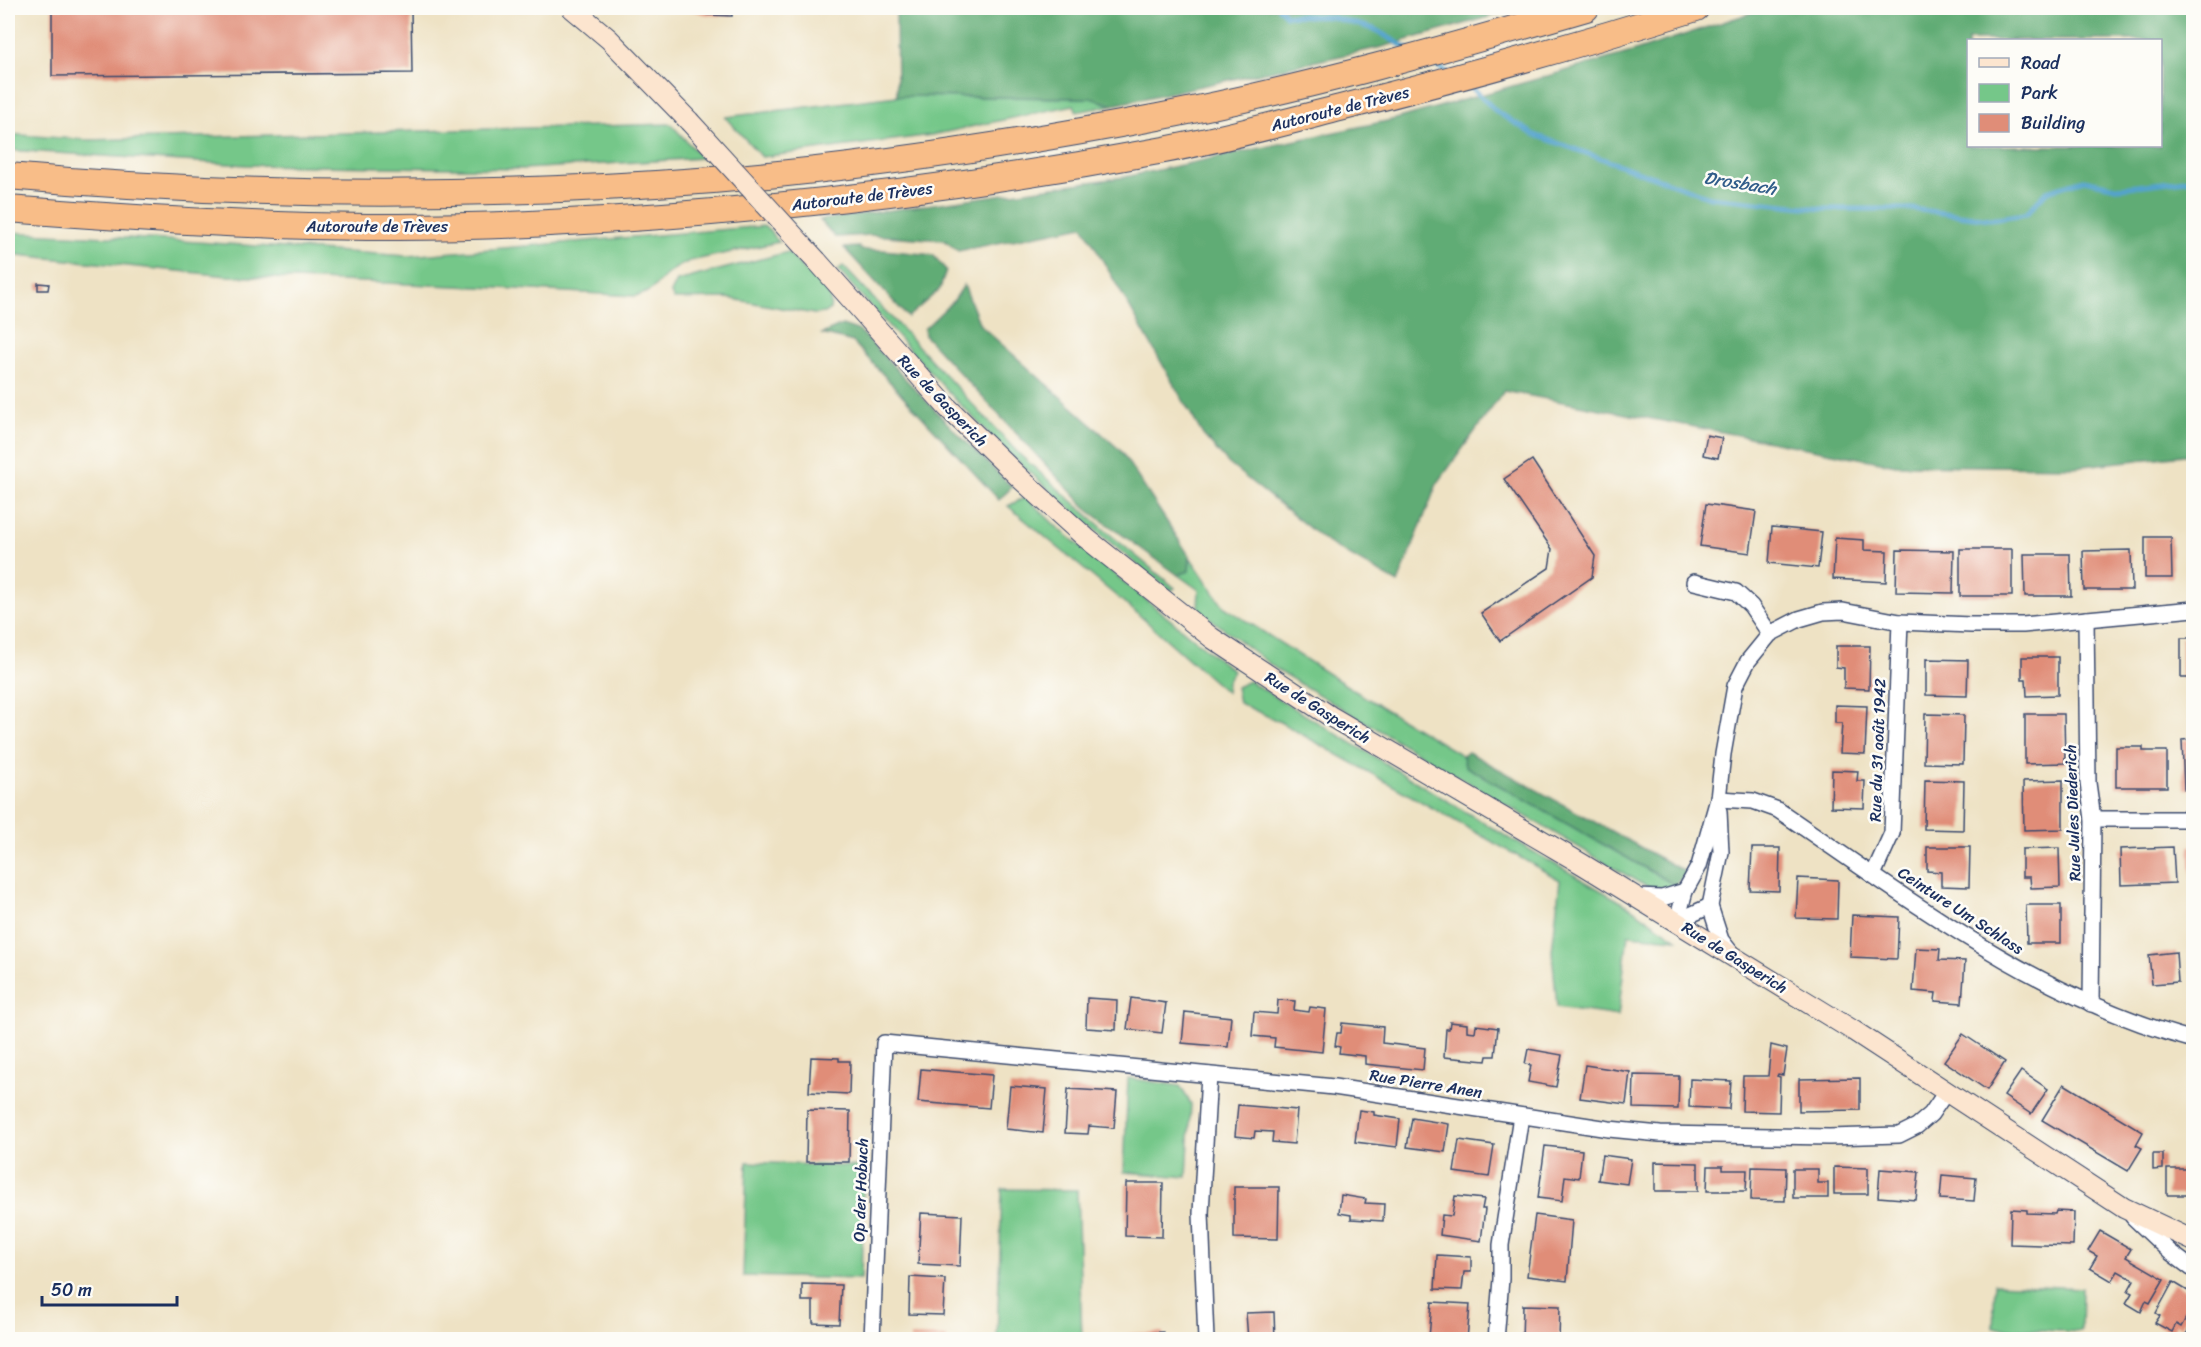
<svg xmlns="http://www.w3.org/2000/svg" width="2201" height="1347" viewBox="0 0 2201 1347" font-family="Sriracha,sans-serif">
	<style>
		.green { fill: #75c789; stroke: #487b74; stroke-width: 1.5 }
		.forest { fill: #60ac75; stroke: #3e6e6a; stroke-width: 1.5; fill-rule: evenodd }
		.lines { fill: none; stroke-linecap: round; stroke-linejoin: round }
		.stream { stroke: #52a3cd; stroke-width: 5 }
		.building { fill: #e08d78 }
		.street-casing { stroke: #3b4a6d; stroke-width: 18 }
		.secondary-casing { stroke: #3b4a6d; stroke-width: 22 }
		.highway-casing { stroke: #3b4a6d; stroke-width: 28 }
		.street { stroke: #fff; stroke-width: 15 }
		.secondary { stroke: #fce5cf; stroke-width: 20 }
		.highway { stroke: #f8bd88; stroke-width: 26 }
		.secondary-bridge-casing { stroke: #3b4a6d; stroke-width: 22; stroke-linecap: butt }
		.secondary-bridge { stroke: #fce5cf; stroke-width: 20 }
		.labels { text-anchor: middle; stroke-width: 5; stroke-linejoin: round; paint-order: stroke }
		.street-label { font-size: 16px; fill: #1b2f5e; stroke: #fdfcf7 }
		.water-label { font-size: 18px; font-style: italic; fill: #315d8a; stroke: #fdfcf7 }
	</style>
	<rect width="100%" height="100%" fill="#fdfcf7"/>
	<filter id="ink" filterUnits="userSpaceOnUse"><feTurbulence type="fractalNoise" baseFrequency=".0167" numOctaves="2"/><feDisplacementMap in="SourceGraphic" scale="12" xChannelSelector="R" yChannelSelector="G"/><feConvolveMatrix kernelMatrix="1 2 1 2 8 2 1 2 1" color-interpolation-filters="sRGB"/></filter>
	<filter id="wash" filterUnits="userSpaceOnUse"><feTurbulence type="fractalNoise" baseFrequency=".008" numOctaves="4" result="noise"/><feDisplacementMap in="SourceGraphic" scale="24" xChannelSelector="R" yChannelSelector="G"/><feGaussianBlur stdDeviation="1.35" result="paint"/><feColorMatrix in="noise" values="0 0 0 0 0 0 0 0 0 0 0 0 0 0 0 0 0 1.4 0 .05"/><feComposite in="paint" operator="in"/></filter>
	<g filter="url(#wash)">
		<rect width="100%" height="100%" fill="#eee2c4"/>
		<g class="green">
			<polygon points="897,96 1091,98 1113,105 1077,112 1074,105 932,135 762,157 725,117"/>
			<polygon points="671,124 702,158 523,169 246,165 8,150 8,134 88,140"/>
			<path d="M765 226 779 242 690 261C681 265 671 270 664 277 653 288 651 293 635 296L499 288 228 276 8 254V232L166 240 408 256Z"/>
			<path d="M788 252 806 272 810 269C821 281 833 292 830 309L824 313 814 314 727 298 674 299 671 293 677 281Z"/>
			<path d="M843 266 1019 454 1107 532 1175 588 1172 590 1168 589C1094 531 1022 469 957 401 916 358 878 313 838 270Z"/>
			<polygon points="1026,497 1058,528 1233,671 1227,682 1226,692 1139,615 1008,506"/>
			<polygon points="1190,557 1223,606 1355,691 1463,756 1465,766 1675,885 1659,891 1638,882 1280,672 1198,609 1199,590 1178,575 1189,571"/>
			<polygon points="1249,681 1504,835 1630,907 1677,939 1628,935 1618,1016 1557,1007 1552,951 1560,880 1280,722 1239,703 1236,687"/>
			<polygon points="1128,1078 1180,1086 1191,1104 1187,1177 1124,1172"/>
			<polygon points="747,1162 864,1167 861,1279 743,1276"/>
			<polygon points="1002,1189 1077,1190 1082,1339 997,1339"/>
			<polygon points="1995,1284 2082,1288 2081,1332 1993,1328"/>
		</g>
		<g class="forest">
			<polygon points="896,8 1521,8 1382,47 1113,105 1091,98 897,96"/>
			<path d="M1766 8H2193V454L2073 467 1896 465 1504 391 1437 484 1398 583 1328 543 1229 464 1203 435 1083 226 958 251 944 240 872 235 835 237 820 220 1125 177 1396 119 1632 52ZM1968 40H2160V146H1968Z"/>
			<polygon points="859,247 861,250 883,250 933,255 946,270 940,289 908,317 844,248"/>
			<polygon points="964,285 980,325 1120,450 1190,557 1189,571 1178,575 1089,511 925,336 924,329 955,299"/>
			<polygon points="842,325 860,331 951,427 1012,487 999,500 853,342 822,334"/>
			<polygon points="1468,752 1687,873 1675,885 1465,766 1463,756"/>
		</g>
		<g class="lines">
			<g class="stream">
				<polyline points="1279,8 1286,15 1331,17 1374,29 1408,49"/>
				<polyline points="1429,61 1447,72"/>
				<polyline points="1468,84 1497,112 1535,135 1710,197 1822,209 1912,209 1990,219 2026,214 2047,191 2084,180 2121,188 2194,179"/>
			</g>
		</g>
		<g id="blocks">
			<g class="building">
				<polygon points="52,8 411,8 412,73 52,76"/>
				<polygon points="683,8 738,8 738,9 732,10 732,16 708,15"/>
				<polygon points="38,283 49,284 48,290 38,290"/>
				<polygon points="1707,435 1722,438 1718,458 1703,455"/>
				<polygon points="1532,460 1595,556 1592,577 1500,641 1481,613 1549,568 1552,549 1504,479"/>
				<polygon points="1706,504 1756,511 1750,553 1700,546"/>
				<polygon points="1772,527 1822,532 1818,568 1769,563"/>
				<polygon points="2145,537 2171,537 2172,578 2145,578"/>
				<polygon points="1835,538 1864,540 1864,550 1887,551 1886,582 1833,579"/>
				<rect x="1960" y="549" width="52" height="47"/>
				<polygon points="1897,550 1954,551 1953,593 1896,592"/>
				<polygon points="2131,550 2132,590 2084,590 2083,551"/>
				<polygon points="2024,554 2070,554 2071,596 2025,596"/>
				<rect x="2181" y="638" width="12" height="40"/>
				<polygon points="1836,646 1870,646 1869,689 1844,688 1844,668 1836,667"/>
				<polygon points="2022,657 2058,657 2058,695 2027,696 2026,679 2022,679"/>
				<polygon points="1926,659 1968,660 1967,696 1926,695"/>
				<polygon points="1835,705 1867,706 1865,754 1840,753 1842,723 1835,723"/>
				<polygon points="1925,714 1964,715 1963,764 1924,763"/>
				<polygon points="2025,714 2064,714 2065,763 2025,764"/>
				<polygon points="2193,739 2193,789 2184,789 2182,740"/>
				<polygon points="2116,747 2143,747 2143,751 2167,751 2167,787 2116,787"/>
				<polygon points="1832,770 1858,771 1857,781 1865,781 1864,808 1831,807"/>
				<polygon points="1925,780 1964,781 1963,830 1924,829"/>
				<polygon points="2063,780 2063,829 2024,830 2023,781"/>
				<polygon points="2189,846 2193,846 2193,886 2192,886"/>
				<polygon points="1927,847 1970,847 1969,887 1941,886 1941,872 1927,871"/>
				<polygon points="2173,847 2175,883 2121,885 2120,849"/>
				<polygon points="1752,848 1780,848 1779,891 1750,890"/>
				<polygon points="2059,848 2060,887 2031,888 2030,877 2022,877 2022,849"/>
				<polygon points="1798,878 1838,880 1837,919 1796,918"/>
				<polygon points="2026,905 2061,905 2061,943 2027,943"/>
				<polygon points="1852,915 1899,917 1897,959 1850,957"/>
				<polygon points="1916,948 1940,949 1939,960 1965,961 1962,1003 1935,1001 1936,993 1913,991"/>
				<polygon points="2176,952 2178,982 2152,984 2149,955"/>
				<polygon points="1087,998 1117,1000 1116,1030 1086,1028"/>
				<polygon points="1131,998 1166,1003 1162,1033 1127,1029"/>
				<polygon points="1278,1000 1295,1001 1294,1010 1309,1012 1310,1007 1326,1009 1322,1052 1274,1047 1275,1038 1252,1036 1254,1012 1277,1014"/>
				<polygon points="1185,1012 1231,1017 1228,1047 1182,1043"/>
				<polygon points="1450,1022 1467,1024 1467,1031 1475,1032 1476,1025 1498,1028 1495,1056 1487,1056 1486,1061 1444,1057 1446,1029 1449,1029"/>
				<polygon points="1342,1023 1383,1027 1382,1043 1425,1048 1423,1070 1365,1064 1365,1056 1339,1053 1340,1047 1335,1046 1337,1033 1341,1033"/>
				<polygon points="1963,1034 2005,1062 1987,1090 1944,1061"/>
				<polygon points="1771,1045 1787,1049 1783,1075 1778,1074 1777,1076 1780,1077 1779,1112 1742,1111 1743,1076 1768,1076"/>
				<polygon points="1528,1049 1562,1055 1556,1087 1528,1082 1531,1065 1525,1064"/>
				<polygon points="811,1057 839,1058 839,1061 850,1061 849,1094 809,1092"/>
				<polygon points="1585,1065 1630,1072 1626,1104 1580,1098"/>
				<polygon points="921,1069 992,1075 989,1108 918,1102"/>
				<polygon points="2021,1071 2048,1089 2031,1114 2004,1096"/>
				<polygon points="1634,1075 1679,1076 1678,1109 1633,1108"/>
				<polygon points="1860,1078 1860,1110 1799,1111 1799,1079"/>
				<polygon points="1690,1079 1731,1081 1729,1109 1689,1107"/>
				<polygon points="2064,1084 2143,1132 2136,1145 2142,1148 2128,1171 2042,1120"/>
				<polygon points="1010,1086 1047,1089 1043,1133 1006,1129"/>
				<polygon points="1068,1089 1117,1092 1114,1128 1089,1126 1088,1134 1065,1133"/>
				<polygon points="1238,1105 1297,1110 1294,1144 1272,1142 1273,1132 1255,1131 1254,1138 1235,1136"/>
				<polygon points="807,1110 850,1111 849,1162 806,1162"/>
				<polygon points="1359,1110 1374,1112 1374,1115 1400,1119 1397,1147 1355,1142"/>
				<polygon points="1412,1118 1449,1124 1445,1152 1407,1147"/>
				<polygon points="1459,1140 1494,1145 1489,1177 1454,1172"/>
				<polygon points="1545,1146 1582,1150 1579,1178 1565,1176 1562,1201 1538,1198"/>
				<polygon points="2153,1154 2163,1154 2163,1169 2153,1170"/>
				<polygon points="1602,1155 1631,1159 1627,1184 1598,1180"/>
				<polygon points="1655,1162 1698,1163 1698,1191 1655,1191"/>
				<polygon points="1708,1166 1723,1166 1723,1170 1747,1170 1746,1191 1707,1191"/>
				<polygon points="1752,1167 1786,1168 1785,1201 1751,1200"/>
				<polygon points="1834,1167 1868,1168 1868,1194 1834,1194"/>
				<polygon points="1793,1169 1818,1169 1818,1183 1828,1183 1828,1198 1793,1198"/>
				<polygon points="1880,1169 1919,1172 1916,1200 1878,1197"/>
				<rect x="2167" y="1169" width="26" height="26"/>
				<polygon points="1942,1175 1976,1178 1974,1201 1940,1199"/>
				<polygon points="1126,1183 1163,1183 1162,1237 1125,1236"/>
				<polygon points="1234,1187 1279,1187 1278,1239 1234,1238"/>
				<polygon points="1341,1195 1366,1199 1365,1203 1384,1204 1383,1221 1351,1219 1351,1215 1339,1213"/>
				<polygon points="1455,1196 1484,1199 1482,1209 1485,1209 1481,1241 1440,1235 1442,1215 1452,1216"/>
				<polygon points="2011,1209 2027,1210 2027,1213 2055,1214 2056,1211 2074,1212 2073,1246 2010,1244"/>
				<polygon points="921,1213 962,1215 960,1266 918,1264"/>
				<polygon points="1535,1215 1572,1220 1567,1281 1527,1276"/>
				<polygon points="2100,1231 2131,1249 2126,1257 2164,1279 2150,1303 2146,1301 2141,1312 2126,1303 2132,1293 2128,1291 2134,1280 2118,1271 2112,1281 2090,1268 2097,1256 2088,1251"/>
				<polygon points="1437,1255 1471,1257 1471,1272 1464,1272 1462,1290 1435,1289"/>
				<polygon points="910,1277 945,1279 943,1315 909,1314"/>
				<polygon points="2173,1282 2193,1294 2193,1305 2181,1327 2176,1324 2172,1332 2155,1323 2160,1316 2156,1313"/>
				<polygon points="802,1284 841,1285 839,1324 813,1323 813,1301 802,1301"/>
				<polygon points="1432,1302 1470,1304 1467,1340 1429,1338"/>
				<polygon points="1523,1305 1560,1306 1559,1340 1522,1340"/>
				<polygon points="1274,1312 1275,1340 1248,1340 1246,1313"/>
				<polygon points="2193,1322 2193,1340 2183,1340"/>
				<polygon points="1163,1332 1163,1340 1126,1340 1126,1334"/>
				<polygon points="910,1336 947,1337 947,1340 910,1340"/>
			</g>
		</g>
	</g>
	<g filter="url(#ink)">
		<use href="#blocks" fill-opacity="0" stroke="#3b4a6d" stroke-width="1.5"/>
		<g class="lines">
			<g class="street-casing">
				<g id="street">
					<polyline points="1694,582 1736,592 1751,606 1770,634"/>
					<polyline points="2086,619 2088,783 2093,819 2091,1004"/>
					<path d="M1718 799 1753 801 1778 810C1909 899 2038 999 2194 1040"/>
					<polyline points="1719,811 1721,852 1710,906 1721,940 1732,954"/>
					<polyline points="2093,819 2194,819"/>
					<polyline points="1873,875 1892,833 1900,622"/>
					<polyline points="1637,897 1662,898 1685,891"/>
					<polyline points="1677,921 1685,891 1699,866 1718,799 1723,754 1735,686 1748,661 1770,634 1799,619 1823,612 1843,611 1900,622 1971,625 2023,625 2194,609"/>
					<polyline points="1677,921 1710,906"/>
					<polyline points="2133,1217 2170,1252 2194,1270"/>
					<polyline points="872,1340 884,1043 1334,1087 1609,1129 1660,1134 1829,1137 1899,1135 1917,1126 1931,1114 1946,1092"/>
					<polyline points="1206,1340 1201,1213 1209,1075"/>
					<polyline points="1496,1340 1501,1279 1501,1245 1521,1116"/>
				</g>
			</g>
			<g class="secondary-casing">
				<g id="secondary">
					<polyline points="572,8 609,39 689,121"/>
					<polyline points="817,261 947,407 1023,481 1086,538 1212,638 1330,716 1582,864 1854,1031 2124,1208 2194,1241"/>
				</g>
			</g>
			<g class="highway-casing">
				<g id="highway">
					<path d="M8 176C242 197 478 198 713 180 862 168 1011 145 1158 117 1303 89 1445 49 1586 8"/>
					<path d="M8 209C188 223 369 233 549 223 756 213 961 188 1164 150 1223 139 1282 123 1340 108 1460 78 1578 45 1696 8"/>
				</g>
			</g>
			<use href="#street" class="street"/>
			<use href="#secondary" class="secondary"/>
			<use href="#highway" class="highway"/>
			<g class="secondary-bridge-casing">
				<polyline id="secondary-bridge" points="689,121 817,261"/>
			</g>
			<use href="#secondary-bridge" class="secondary-bridge"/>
		</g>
	</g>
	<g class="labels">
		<g class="street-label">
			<text transform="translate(1340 108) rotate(-14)" y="6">Autoroute de Trèves</text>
			<text transform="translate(862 196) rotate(-7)" y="6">Autoroute de Trèves</text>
			<text x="377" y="232">Autoroute de Trèves</text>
			<text transform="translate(943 400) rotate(46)" y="6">Rue de Gasperich</text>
			<text transform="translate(1318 707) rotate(32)" y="6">Rue de Gasperich</text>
			<text transform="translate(1877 750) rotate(-88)" y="6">Rue du 31 août 1942</text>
			<text transform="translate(2072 813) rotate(-92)" y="6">Rue Jules Diederich</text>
			<text transform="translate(1961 910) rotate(33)" y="6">Ceinture Um Schlass</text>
			<text transform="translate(1735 957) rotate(32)" y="6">Rue de Gasperich</text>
			<text transform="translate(1426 1083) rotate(9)" y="6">Rue Pierre Anen</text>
			<text transform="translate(860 1190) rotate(-88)" y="6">Op der Hobuch</text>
		</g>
		<g class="water-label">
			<text transform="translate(1740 183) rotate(9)" y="6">Drosbach</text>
		</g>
	</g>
	<rect width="2201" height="1347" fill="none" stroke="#fdfcf7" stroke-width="30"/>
	<rect x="1967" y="39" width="195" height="108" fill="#fdfcf7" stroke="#a3aaba" stroke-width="1.5"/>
	<rect x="1979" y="58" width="30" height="9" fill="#fce5cf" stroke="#a3aaba" stroke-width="1.5"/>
	<text x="2021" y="69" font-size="18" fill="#1b2f5e">Road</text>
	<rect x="1979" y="84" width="30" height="18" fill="#75c789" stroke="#a3aaba" stroke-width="1.5"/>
	<text x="2021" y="99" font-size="18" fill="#1b2f5e">Park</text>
	<rect x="1979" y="114" width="30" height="18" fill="#e08d78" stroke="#a3aaba" stroke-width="1.5"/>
	<text x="2021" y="129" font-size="18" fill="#1b2f5e">Building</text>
	<path d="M42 1296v9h135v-9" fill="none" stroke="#1b2f5e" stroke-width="3"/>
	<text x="51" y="1296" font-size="18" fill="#1b2f5e" stroke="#fdfcf7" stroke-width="4.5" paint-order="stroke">50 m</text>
</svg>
